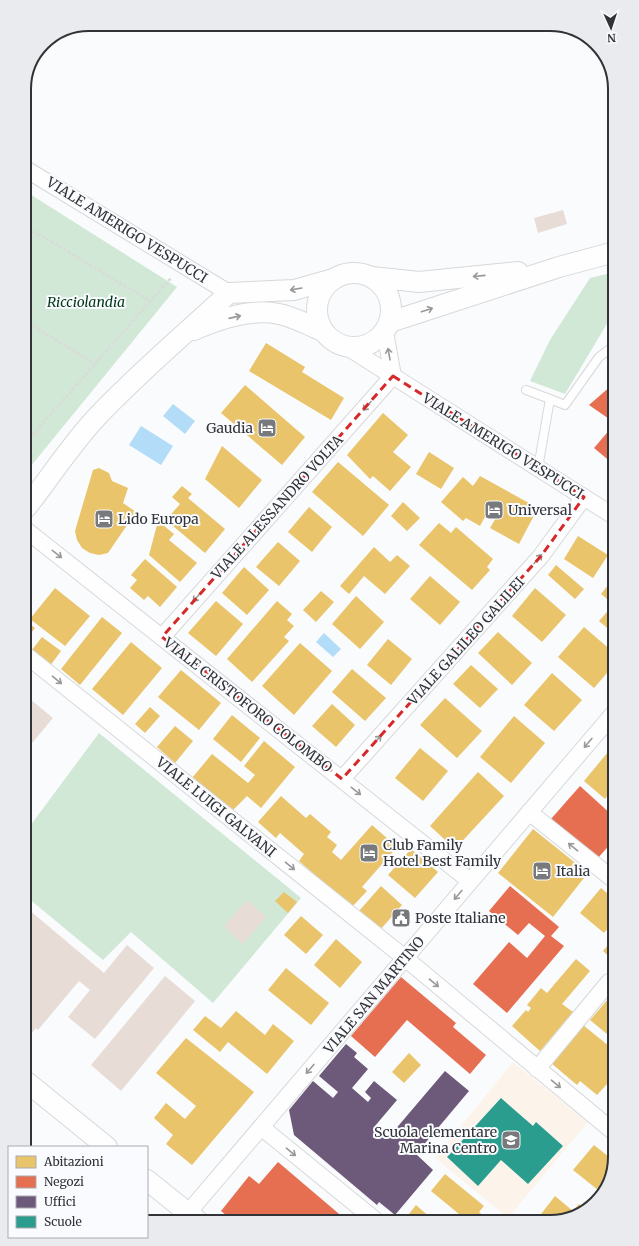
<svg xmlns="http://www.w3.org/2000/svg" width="639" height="1246" viewBox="0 0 639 1246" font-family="Merriweather,serif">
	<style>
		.education { fill: #fcf4eb }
		.green { fill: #d0e8d5 }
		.water { fill: #b2dcf8 }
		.homes { fill: #e9c46a }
		.shops { fill: #e76f51 }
		.offices { fill: #6d597a }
		.schools { fill: #2a9d8f }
		.building { fill: #e7ddd6 }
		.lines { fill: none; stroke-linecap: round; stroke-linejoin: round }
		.service-casing { stroke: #d6d8da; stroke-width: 10 }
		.minor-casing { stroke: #d6d8da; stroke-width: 18 }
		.tertiary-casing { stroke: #d6d8da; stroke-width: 22 }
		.path { stroke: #dadada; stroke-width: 2.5; stroke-dasharray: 3 2; stroke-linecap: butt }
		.service { stroke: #fefeff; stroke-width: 8 }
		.minor { stroke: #fefeff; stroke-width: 16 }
		.tertiary { stroke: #fefeff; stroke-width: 20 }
		.oneway { stroke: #98989a }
		.marked { fill: none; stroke: #d62828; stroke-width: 3; stroke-dasharray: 8 5; stroke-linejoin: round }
		.labels { text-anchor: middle; stroke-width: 4; stroke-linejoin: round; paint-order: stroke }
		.street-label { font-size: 14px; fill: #313336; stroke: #f9fbfe }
		.park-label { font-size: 14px; font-style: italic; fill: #013716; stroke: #f9fbfe }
		.poi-label { font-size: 14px; fill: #313336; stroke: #f9fbfe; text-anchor: start }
		.rim { fill: none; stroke: #313336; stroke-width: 2 }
	</style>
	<rect width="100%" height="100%" fill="#fafbfd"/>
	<polygon class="education" points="513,1062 588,1122 508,1218 435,1158"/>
	<g class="green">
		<polygon points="25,191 177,287 26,472"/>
		<polygon points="611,273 611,317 565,394 530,381 550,340 590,278"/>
		<polygon points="99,733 301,898 213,1003 131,932 103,960 28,898 27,830"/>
	</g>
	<g class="water">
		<polygon points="173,404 195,421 185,434 163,416"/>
		<polygon points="141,426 173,446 161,465 129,445"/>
		<polygon points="324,633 341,649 333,657 316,642"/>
	</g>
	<g class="homes">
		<polygon points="266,343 305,367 302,372 344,398 331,420 249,371"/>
		<polygon points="245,385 305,437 282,465 221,413"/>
		<polygon points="383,413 408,435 393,452 411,467 390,491 373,476 370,479 347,455"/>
		<polygon points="222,446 262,480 239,508 205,479"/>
		<polygon points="429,452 454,468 441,489 416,474"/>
		<polygon points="338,462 389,505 363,536 312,492"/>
		<polygon points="99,468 109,473 112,481 128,488 123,503 136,512 108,553 99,555 90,553 82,548 77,540 75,531 93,470"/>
		<polygon points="480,476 538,508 519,544 490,528 497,516 488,511 480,526 466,518 463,521 441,502 463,477 473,486"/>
		<polygon points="182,486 192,494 188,498 225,529 205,553 166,520 180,504 172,497"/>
		<polygon points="403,502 420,518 407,531 391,516"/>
		<polygon points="309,507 332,527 312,552 288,532"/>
		<polygon points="158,521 174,534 169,540 197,563 180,582 149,555"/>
		<polygon points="439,523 451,533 456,527 493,559 487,567 490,570 472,590 419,545"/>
		<polygon points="578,536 608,555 593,578 564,559"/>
		<polygon points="278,542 300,561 279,586 256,567"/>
		<polygon points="374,547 390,562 397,555 410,566 385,594 364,576 349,594 340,586"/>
		<polygon points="145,559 177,587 160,607 148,596 144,600 130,588 137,580 131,575"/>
		<polygon points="556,565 584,589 575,599 548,575"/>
		<polygon points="244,567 269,590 247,615 222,593"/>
		<polygon points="430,576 460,602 440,625 410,599"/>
		<polygon points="612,580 612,590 613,604 601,594"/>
		<polygon points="55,588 90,616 65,646 30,619"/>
		<polygon points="535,588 566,615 542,642 512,616"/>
		<polygon points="321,591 334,602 316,622 303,610"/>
		<polygon points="356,596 384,622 360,649 332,624"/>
		<polygon points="216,601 243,624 216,656 188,633"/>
		<polygon points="277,601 292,614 287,620 294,626 284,637 289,641 252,682 227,659"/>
		<polygon points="613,605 613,633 599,621"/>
		<polygon points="102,617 122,633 80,685 61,669"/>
		<polygon points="26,621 35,628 27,638 26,629"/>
		<polygon points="584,627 613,652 613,666 594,688 558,657"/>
		<polygon points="498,632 532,663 512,685 478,653"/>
		<polygon points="42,637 61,651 50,666 31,651"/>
		<polygon points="388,639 412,659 391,685 367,665"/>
		<polygon points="131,642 162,668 123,715 92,689"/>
		<polygon points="300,643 332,671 294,715 262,686"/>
		<polygon points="471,665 498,689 480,708 453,684"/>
		<polygon points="352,669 386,698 365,721 332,692"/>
		<polygon points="181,670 221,703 199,730 158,697"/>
		<polygon points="552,673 582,700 554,731 524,705"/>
		<polygon points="445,698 482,731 457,758 420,725"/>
		<polygon points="332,704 355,725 336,747 312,726"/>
		<polygon points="150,707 160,716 145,733 135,724"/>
		<polygon points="232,715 260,738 241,762 213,739"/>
		<polygon points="514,716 545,743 511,783 480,757"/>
		<polygon points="175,726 193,741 175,763 157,747"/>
		<polygon points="264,741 295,767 261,808 247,796 232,811 192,778 212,754 248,783 255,775 244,766"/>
		<polygon points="613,746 613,789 605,799 584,781"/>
		<polygon points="420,748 448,771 423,801 395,778"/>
		<polygon points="478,772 504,796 455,849 430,826"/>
		<polygon points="281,796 306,818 310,814 331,832 327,837 337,845 332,852 341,860 372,825 397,847 362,887 367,891 352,907 299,861 304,854 280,833 276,838 258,822"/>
		<polygon points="533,829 588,873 553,917 498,873"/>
		<polygon points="411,849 438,872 415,898 388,875"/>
		<polygon points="381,886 402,905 380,930 359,911"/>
		<polygon points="601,888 614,899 614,921 604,933 580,913"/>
		<polygon points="284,892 297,902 288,913 275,901"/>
		<polygon points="301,916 323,935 306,954 284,935"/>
		<polygon points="614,938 614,961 603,951"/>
		<polygon points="336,939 362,962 340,988 314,965"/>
		<polygon points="576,959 590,971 562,1004 573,1012 540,1051 512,1026 526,1010 528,1012 531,1008 527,1005 541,988 547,993"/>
		<polygon points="286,968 329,1003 311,1025 268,990"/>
		<polygon points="614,986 614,1037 613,1039 590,1020 609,998 606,996"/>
		<polygon points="236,1011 265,1035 273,1024 294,1041 267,1074 228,1042 220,1052 193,1030 205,1016 221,1028"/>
		<polygon points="583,1025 615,1051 615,1088 614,1090 607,1084 597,1095 580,1081 577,1085 551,1063"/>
		<polygon points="186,1038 254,1092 192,1165 166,1144 173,1135 154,1118 166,1103 185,1119 196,1106 156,1073"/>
		<polygon points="409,1053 421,1065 404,1083 392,1072"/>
		<polygon points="594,1145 614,1161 603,1194 573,1170"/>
		<polygon points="445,1174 484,1206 479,1212 486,1218 455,1218 459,1214 431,1191"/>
		<polygon points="555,1196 573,1211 579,1204 585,1209 575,1217 538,1218"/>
		<polygon points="416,1205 432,1219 405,1219"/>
	</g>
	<g class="shops">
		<polygon points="612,385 612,421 589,405"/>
		<polygon points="612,427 612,463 594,448"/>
		<polygon points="580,786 613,816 614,840 597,859 551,819"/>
		<polygon points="510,886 559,927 551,936 564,946 507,1013 473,984 509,942 527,958 545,936 529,923 518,935 489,911"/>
		<polygon points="401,977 456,1023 453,1027 486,1055 470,1074 407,1020 375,1057 351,1036"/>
		<polygon points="278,1162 345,1219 232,1220 221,1211 249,1176 259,1184"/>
	</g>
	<polygon class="offices" points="346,1044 357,1053 354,1057 368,1069 352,1088 368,1102 371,1098 365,1092 374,1081 397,1100 375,1126 388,1138 445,1071 469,1091 416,1154 433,1170 395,1215 379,1202 377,1205 294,1135 289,1110 313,1081 333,1098 338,1092 319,1076"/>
	<polygon class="schools" points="501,1098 533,1126 536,1122 563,1146 528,1184 501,1160 478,1186 447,1157"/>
	<g class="building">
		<polygon points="563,210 567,224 538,233 534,218"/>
		<polygon points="30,699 53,718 27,749 27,703"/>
		<polygon points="247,900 266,917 243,944 224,926"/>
		<polygon points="28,909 104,973 127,945 154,968 95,1039 68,1017 90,990 79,981 38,1030 36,1028 28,1037"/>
		<polygon points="165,976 195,1001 121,1091 91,1065"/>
	</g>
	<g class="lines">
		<g class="service-casing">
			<g id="service">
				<polyline points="526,390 550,399"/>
				<polyline points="538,468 550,399 565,405 599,357 611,348"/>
			</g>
		</g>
		<g class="minor-casing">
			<g id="minor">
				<polyline points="24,168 229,293"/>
				<polyline points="385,332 393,376"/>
				<polyline points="347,347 612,515"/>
				<polyline points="26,530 470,881"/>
				<polyline points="162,637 393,376"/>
				<polyline points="27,656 405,958 615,1133"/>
				<polyline points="342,779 541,556 584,497"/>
				<polyline points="529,812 614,880"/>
				<polyline points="537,1069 609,982"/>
				<polyline points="261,1127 374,1219"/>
				<polyline points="181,1221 613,714"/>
			</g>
		</g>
		<g class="tertiary-casing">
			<g id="tertiary">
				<circle cx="354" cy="310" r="37"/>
				<polyline points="372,277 419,282 518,272"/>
				<polyline points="390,322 559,267 611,253"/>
				<path d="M194 330C219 319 252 308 279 314 294 317 308 325 323 331"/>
				<path d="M26 508C49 479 70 446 95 419 137 374 184 335 229 293L294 290 333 279"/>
				<polyline points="28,1083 107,1147"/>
				<polyline points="147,1180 198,1221"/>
			</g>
		</g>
		<g class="path">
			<polyline points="25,226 150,301"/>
			<polyline points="25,321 95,364"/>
			<polyline points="26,442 171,278"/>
		</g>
		<use href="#service" class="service"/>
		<use href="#minor" class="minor"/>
		<use href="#tertiary" class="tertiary"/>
	</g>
	<defs><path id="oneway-shaft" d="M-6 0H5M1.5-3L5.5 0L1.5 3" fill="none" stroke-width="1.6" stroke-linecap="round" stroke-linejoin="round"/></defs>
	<g class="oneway">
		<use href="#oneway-shaft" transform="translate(479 276) rotate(174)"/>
		<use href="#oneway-shaft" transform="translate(296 289) rotate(170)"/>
		<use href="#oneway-shaft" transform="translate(427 310) rotate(-18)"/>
		<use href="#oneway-shaft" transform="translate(235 317) rotate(-13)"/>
		<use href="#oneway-shaft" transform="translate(389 354) rotate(-100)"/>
		<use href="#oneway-shaft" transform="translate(367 406) rotate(132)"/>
		<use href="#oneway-shaft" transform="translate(57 554) rotate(38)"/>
		<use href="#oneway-shaft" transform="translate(538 559) rotate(-49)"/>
		<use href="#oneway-shaft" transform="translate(197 597) rotate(132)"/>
		<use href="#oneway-shaft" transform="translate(57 680) rotate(39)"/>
		<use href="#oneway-shaft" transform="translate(377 740) rotate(-48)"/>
		<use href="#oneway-shaft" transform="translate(588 743) rotate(130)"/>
		<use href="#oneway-shaft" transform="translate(356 791) rotate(38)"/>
		<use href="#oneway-shaft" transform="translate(573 847) rotate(-141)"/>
		<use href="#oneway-shaft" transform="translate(290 866) rotate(39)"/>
		<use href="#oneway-shaft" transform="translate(458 895) rotate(130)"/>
		<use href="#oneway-shaft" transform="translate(434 983) rotate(40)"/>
		<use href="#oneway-shaft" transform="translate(310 1069) rotate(130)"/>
		<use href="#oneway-shaft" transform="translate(556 1084) rotate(40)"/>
		<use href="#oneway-shaft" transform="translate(291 1152) rotate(39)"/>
	</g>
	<path class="marked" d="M393 376 584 497 541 556 342 779 162 637Z"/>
	<defs>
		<g id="hotel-square" transform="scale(1)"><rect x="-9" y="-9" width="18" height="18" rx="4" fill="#77797c" stroke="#f9fbfe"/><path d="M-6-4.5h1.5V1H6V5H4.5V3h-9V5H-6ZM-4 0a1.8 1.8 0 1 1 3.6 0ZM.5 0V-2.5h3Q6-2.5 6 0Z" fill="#fff"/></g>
		<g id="civic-square" transform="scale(1)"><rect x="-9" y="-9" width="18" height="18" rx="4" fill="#77797c" stroke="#f9fbfe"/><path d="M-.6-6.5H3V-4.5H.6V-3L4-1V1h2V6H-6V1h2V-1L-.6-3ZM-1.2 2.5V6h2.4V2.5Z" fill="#fff"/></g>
		<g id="school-square" transform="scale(1)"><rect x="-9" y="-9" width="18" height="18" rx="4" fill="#77797c" stroke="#f9fbfe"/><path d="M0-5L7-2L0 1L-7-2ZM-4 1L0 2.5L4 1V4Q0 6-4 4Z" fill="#fff"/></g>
	</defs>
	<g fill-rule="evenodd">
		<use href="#hotel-square" x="267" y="428"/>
		<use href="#hotel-square" x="494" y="510"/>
		<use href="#hotel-square" x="104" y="519"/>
		<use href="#hotel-square" x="369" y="853"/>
		<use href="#hotel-square" x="542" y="871"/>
		<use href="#civic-square" x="401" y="918"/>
		<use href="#school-square" x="511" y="1140"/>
	</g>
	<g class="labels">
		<g class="street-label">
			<text transform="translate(127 230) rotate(32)" y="5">VIALE AMERIGO VESPUCCI</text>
			<text transform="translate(503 446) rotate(32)" y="5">VIALE AMERIGO VESPUCCI</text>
			<text transform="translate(277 507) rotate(-48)" y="5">VIALE ALESSANDRO VOLTA</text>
			<text transform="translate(466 641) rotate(-48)" y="5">VIALE GALILEO GALILEI</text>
			<text transform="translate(248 705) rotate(38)" y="5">VIALE CRISTOFORO COLOMBO</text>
			<text transform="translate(216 807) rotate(39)" y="5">VIALE LUIGI GALVANI</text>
			<text transform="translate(374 995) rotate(-50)" y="5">VIALE SAN MARTINO</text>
		</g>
		<g class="park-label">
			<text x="86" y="307">Ricciolandia</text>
		</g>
		<g class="poi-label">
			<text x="253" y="433" text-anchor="end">Gaudia</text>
			<text x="508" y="515">Universal</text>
			<text x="118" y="524">Lido Europa</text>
			<text x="383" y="850">Club Family<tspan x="383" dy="16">Hotel Best Family</tspan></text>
			<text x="556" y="876">Italia</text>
			<text x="415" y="923">Poste Italiane</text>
			<text x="497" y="1137" text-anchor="end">Scuola elementare<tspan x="497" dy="16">Marina Centro</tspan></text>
		</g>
	</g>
	<path d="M0 0H639V1246H0ZM89 31H550A58 58 0 0 1 608 89V1157A58 58 0 0 1 550 1215H89A58 58 0 0 1 31 1157V89A58 58 0 0 1 89 31Z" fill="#e9ebee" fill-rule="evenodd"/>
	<path class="rim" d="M89 31H550A58 58 0 0 1 608 89V1157A58 58 0 0 1 550 1215H89A58 58 0 0 1 31 1157V89A58 58 0 0 1 89 31Z"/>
	<rect x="8" y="1146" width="140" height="92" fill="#f9fbfe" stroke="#a9abae"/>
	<rect x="16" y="1156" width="20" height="12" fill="#e9c46a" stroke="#a9abae"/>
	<text x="44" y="1166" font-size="12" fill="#313336">Abitazioni</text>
	<rect x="16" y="1176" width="20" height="12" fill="#e76f51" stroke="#a9abae"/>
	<text x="44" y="1186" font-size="12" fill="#313336">Negozi</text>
	<rect x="16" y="1196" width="20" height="12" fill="#6d597a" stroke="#a9abae"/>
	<text x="44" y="1206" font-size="12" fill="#313336">Uffici</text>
	<rect x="16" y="1216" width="20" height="12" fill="#2a9d8f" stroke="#a9abae"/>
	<text x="44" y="1226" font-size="12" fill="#313336">Scuole</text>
	<g transform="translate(611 28) rotate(177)" stroke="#f9fbfe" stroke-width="3" paint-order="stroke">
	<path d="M0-3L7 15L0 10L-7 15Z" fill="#313336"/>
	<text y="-6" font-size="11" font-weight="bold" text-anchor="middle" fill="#313336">N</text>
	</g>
</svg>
